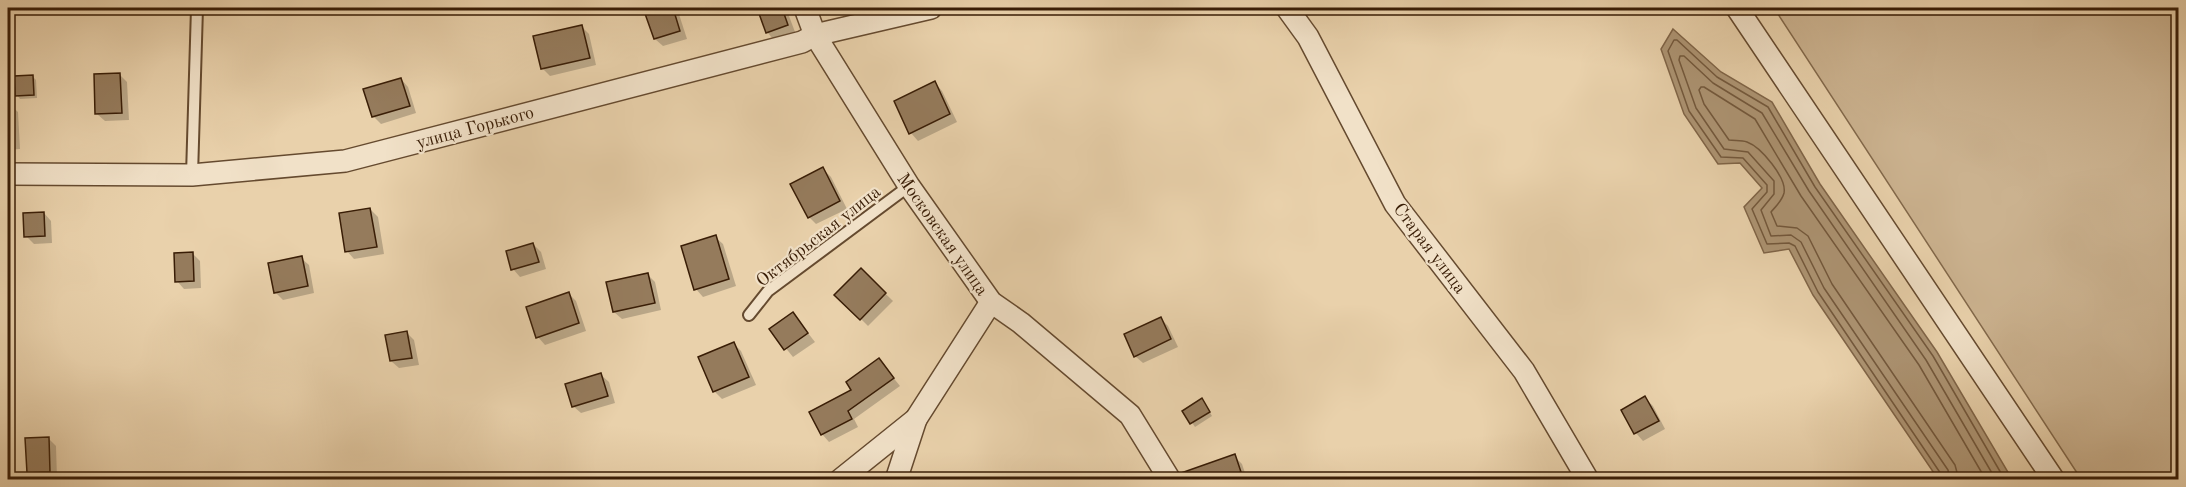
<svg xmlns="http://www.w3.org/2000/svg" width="2186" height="487" viewBox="0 0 2186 487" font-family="'Old Standard TT',serif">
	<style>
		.green { fill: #cbb28f; stroke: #82684a; stroke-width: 1.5 }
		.water { fill: #ad9473; stroke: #7f6447; stroke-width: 1.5 }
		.shadow { fill: #0003 }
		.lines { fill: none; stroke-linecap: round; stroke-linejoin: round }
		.shore { stroke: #73583c; stroke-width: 1.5 }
		.building { fill: #957b5c; stroke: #391d06; stroke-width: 1.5 }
		.lane-casing { stroke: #654a2f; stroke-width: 14 }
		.street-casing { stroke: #654a2f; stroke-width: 24 }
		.lane { stroke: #f1e1c8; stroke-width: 10 }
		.street { stroke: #f1e1c8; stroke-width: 21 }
		.labels { text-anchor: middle; stroke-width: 4.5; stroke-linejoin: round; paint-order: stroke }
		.street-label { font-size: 18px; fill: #391d06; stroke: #f1e1c8 }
	</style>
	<rect width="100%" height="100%" fill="#e9d1ab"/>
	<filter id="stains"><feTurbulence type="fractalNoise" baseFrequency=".00333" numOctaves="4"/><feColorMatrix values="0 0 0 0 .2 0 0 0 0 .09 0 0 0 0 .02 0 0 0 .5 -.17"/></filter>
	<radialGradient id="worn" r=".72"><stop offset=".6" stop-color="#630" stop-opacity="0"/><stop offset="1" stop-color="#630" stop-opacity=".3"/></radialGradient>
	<polygon class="green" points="1774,8 2178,8 2178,479 2081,479"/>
	<polygon class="water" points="1673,29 1721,72 1772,102 1820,184 1937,352 2012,479 1938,479 1813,295 1789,249 1764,253 1744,207 1762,188 1740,163 1718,164 1684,114 1661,49"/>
	<g class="shadow">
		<polygon points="645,8 677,8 687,39 663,46 655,39"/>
		<polygon points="758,8 786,8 795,32 774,40 767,32"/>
		<polygon points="581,26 589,34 596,65 550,76 542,68"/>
		<polygon points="119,74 127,82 129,120 105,121 97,114"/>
		<polygon points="33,77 36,80 37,98 20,99 17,95"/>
		<polygon points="401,79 408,87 416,113 381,124 373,116"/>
		<polygon points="935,83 942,91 957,122 918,141 911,133"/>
		<polygon points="8,105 10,105 18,112 20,149 8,150"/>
		<polygon points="823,169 831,177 847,209 816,224 809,217"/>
		<polygon points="370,209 378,217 384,254 354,259 347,251"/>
		<polygon points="44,213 51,221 52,243 34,244 26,236"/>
		<polygon points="715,237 723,244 736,286 703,297 696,289"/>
		<polygon points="533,244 541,252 546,269 520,277 513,269"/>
		<polygon points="192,253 200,261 201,288 184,289 177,281"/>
		<polygon points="301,258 309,265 314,293 283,300 275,292"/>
		<polygon points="861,270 893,301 868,326 836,294"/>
		<polygon points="647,274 655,282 661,310 622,319 614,312"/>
		<polygon points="568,293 576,301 586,331 545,345 538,337"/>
		<polygon points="793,314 815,342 793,357 771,330"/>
		<polygon points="1161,319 1168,326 1178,347 1143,363 1135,356"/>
		<polygon points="407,333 414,340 419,365 399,368 391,361"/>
		<polygon points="734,344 741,351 756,385 722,399 714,391"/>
		<polygon points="879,360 900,386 854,419 858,427 829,442 822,434 854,390"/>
		<polygon points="601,375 609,382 615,403 581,413 573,406"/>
		<polygon points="1645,398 1653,406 1665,429 1643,441 1636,433 1623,411"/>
		<polygon points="1205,404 1212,416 1195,427 1184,411"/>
		<polygon points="48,438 56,446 57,479 36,480 28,472"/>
		<polygon points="1234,456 1242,464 1247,479 1198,480"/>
		<polygon points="1083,475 1087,480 1076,480"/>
	</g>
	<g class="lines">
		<g class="shore">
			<polyline points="1942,480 1941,474 1818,292 1795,246 1789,243 1767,244 1752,209 1767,192 1767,185 1743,158 1721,157 1689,111 1668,51 1674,40 1677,40 1717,77 1768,107 1815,187 1933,356 2005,480"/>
			<polyline points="1950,480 1948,470 1824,288 1801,242 1791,235 1771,236 1761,210 1774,194 1774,181 1748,152 1724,149 1696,108 1679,60 1680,56 1684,56 1713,83 1762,113 1809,191 1926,360 1996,480"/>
			<path d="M1959 480 1955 465 1832 284 1808 236 1797 228 1777 226 1771 212C1776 206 1782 201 1784 193 1787 178 1761 147 1747 142 1741 140 1735 141 1729 140L1704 104 1699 90 1701 87H1704L1755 119 1801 196 1919 365 1986 480"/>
		</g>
	</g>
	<g class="building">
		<polygon points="643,8 673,8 680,31 654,39"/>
		<polygon points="757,8 782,8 788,25 766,33"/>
		<polygon points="582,25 590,58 541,69 533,36"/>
		<polygon points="120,73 122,113 95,114 94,74"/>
		<polygon points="33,75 34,95 15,96 14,76"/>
		<polygon points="401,78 410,106 372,117 363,89"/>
		<polygon points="935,81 950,114 909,134 894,101"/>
		<polygon points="823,167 840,201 808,218 790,184"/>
		<polygon points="370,208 377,247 345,252 339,213"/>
		<polygon points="44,212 45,236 24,237 23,213"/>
		<polygon points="716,235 729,279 694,290 681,246"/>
		<polygon points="533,243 539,262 511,270 506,251"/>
		<polygon points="193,252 194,281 175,282 174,253"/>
		<polygon points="302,256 308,286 274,293 268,263"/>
		<polygon points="861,268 886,293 860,320 834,295"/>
		<polygon points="648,273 655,303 613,312 606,282"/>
		<polygon points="569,292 579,323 536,338 526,307"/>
		<polygon points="793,312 808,333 784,350 769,329"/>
		<polygon points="1161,317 1171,339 1134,357 1124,334"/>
		<polygon points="407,331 412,358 390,361 385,335"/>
		<polygon points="734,342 749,377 713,392 698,357"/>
		<polygon points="879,358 894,378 848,411 852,419 821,435 809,412 851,390 846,382"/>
		<polygon points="601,373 608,396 572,407 565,384"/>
		<polygon points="1645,396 1659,421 1634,434 1621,410"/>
		<polygon points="1202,398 1210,412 1190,424 1182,411"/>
		<polygon points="49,437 50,472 27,473 25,438"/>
		<polygon points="1235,454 1241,472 1218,480 1183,480 1181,473"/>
	</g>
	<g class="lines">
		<g class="lane-casing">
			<g id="lane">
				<polyline points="192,175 197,8"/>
				<polyline points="749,315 768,291 909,186"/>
			</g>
		</g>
		<g class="street-casing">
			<g id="street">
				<polyline points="805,8 815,35 909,186 991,302 1021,323 1130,415 1170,480"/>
				<polyline points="1287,8 1308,37 1395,204 1524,371 1588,480"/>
				<polyline points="1737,8 2054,480"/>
				<polyline points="8,174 192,175 345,161 802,42 815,35 931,8"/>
				<polyline points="840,480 916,419 991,302"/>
				<polyline points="896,480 916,419"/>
			</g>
		</g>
		<use href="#lane" class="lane"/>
		<use href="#street" class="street"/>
	</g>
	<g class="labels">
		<g class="street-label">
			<text transform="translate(475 127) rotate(-15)" y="6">улица Горького</text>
			<text transform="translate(943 234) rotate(55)" y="6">Московская улица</text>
			<text transform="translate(818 236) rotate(-38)" y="6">Октябрьская улица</text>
			<text transform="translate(1430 248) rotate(53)" y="6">Старая улица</text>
		</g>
	</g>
	<rect width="2186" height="487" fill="none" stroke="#e9d1ab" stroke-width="30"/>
	<rect x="9" y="9" width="2168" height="469" fill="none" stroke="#391d06" stroke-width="3"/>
	<rect x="15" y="15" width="2156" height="457" fill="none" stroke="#391d06" stroke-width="1.5"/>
	<rect width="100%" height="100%" filter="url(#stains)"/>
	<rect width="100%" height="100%" fill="url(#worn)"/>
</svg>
